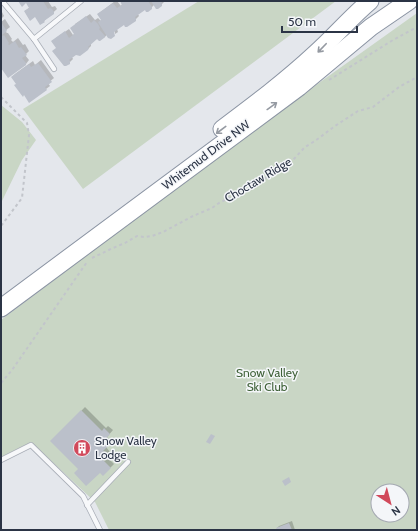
<svg xmlns="http://www.w3.org/2000/svg" width="418" height="531" viewBox="0 0 418 531" font-family="Cabin,sans-serif">
	<style>
		.green { fill: #c9d6c5; fill-rule: evenodd }
		.shadow { fill: #0003 }
		.building { fill: #bbc0ca }
		.lines { fill: none; stroke-linecap: round; stroke-linejoin: round }
		.lane-casing { stroke: #a9aeb7; stroke-width: 6 }
		.highway-casing { stroke: #8b94a3; stroke-width: 19 }
		.path { stroke: #c2c5cb; stroke-width: 2; stroke-dasharray: 3 3; stroke-linecap: butt }
		.lane { stroke: #f7f8fa; stroke-width: 4.5 }
		.highway { stroke: #fff; stroke-width: 17 }
		.oneway { stroke: #959aa2 }
		.labels { text-anchor: middle; stroke-width: 3; stroke-linejoin: round; paint-order: stroke }
		.street-label { font-size: 12px; fill: #2b3445; stroke: #f4f6f9 }
		.park-label { font-size: 12px; fill: #3f6138; stroke: #f4f6f9 }
		.poi-label { font-size: 12px; fill: #2b3445; stroke: #f4f6f9; text-anchor: start }
	</style>
	<rect width="100%" height="100%" fill="#e4e7ec"/>
	<g class="green">
		<polygon points="199,1 336,1 83,189 23,109"/>
		<path d="M417 13V530H109L95 502 32 443 1 458V320L130 223 138 212ZM378 491H402V515H378Z"/>
		<polygon points="1,105 22,122 36,140 22,160 1,203"/>
	</g>
	<g class="shadow">
		<polygon points="19,1 48,1 52,7 55,6 57,9 44,21 25,11 30,7 27,2"/>
		<polygon points="115,1 117,1 121,6 122,4 121,1 165,1 161,5 154,5 151,8 145,9 138,14 139,16 135,20 124,24 117,29 118,32 115,34 114,27 104,38 98,38 91,43 91,46 87,50 76,54 72,57 73,59 69,63 57,47 56,38 69,29 73,35 75,34 75,24 90,14 95,20 98,18 101,21 102,20 98,14"/>
		<polygon points="1,10 4,16 1,19"/>
		<polygon points="5,19 10,27 5,31 7,33 8,33 12,39 11,40 13,42 18,38 23,45 25,44 29,51 25,55 29,60 26,64 1,66 1,22"/>
		<polygon points="41,60 54,78 48,83 50,86 46,89 17,84 12,77 15,74 33,61 35,65"/>
		<polygon points="85,407 106,428 108,426 113,430 107,437 111,441 106,447 110,452 106,456 114,464 103,475 100,471 80,469 52,441"/>
		<polygon points="292,521 295,530 278,530 277,528 279,526"/>
	</g>
	<g class="building">
		<polygon points="18,1 43,1 48,9 50,8 52,9 54,12 54,14 44,21 45,22 40,25 35,17 30,21 24,11 29,8 26,3 22,7"/>
		<polygon points="120,1 148,1 152,7 152,9 148,12 146,12 145,10 135,17 136,19 136,21 127,27 125,27 124,25 114,32 115,36 111,39 108,38 99,24 98,22 101,20 97,14 113,3 117,8 122,5"/>
		<polygon points="151,1 164,1 161,3 162,4 162,6 158,9 156,9"/>
		<polygon points="86,16 91,23 94,20 98,24 100,28 99,29 105,36 104,38 100,41 99,41 97,39 88,47 89,48 88,50 80,56 76,55 69,60 70,61 70,64 66,66 64,66 52,51 56,48 51,41 65,31 69,38 74,34 70,28"/>
		<polygon points="1,22 7,31 2,35 3,36 4,35 9,43 8,44 9,45 15,41 19,48 21,47 27,55 22,58 26,63 26,65 8,78 1,68"/>
		<polygon points="38,63 52,82 45,87 47,90 29,103 24,95 23,97 14,85 16,84 11,77 29,64 31,67"/>
		<polygon points="81,410 102,431 104,428 110,434 104,441 109,445 103,451 108,455 103,460 111,468 103,476 100,473 86,486 74,473 78,469 50,441"/>
		<polygon points="211,434 215,436 210,444 206,442"/>
		<polygon points="289,477 291,482 285,486 282,481"/>
		<polygon points="289,523 292,530 277,530 276,528"/>
	</g>
	<g class="lines">
		<g class="lane-casing">
			<g id="lane">
				<polyline points="2,1 34,39 54,69"/>
				<polyline points="34,39 81,1"/>
				<polyline points="1,460 31,445 83,496 100,530"/>
				<polyline points="87,505 128,462"/>
			</g>
		</g>
		<g class="highway-casing">
			<g id="highway">
				<path d="M222 129C254 105 286 81 315 54 334 37 350 18 370 1"/>
				<polyline points="1,308 299,87 371,27 409,1"/>
			</g>
		</g>
		<g class="path">
			<polyline points="329,80 393,40 417,27"/>
			<polyline points="1,97 27,123 29,135 22,198 1,226"/>
			<polyline points="92,258 113,248 125,243 137,236 144,237 152,236 163,232 193,216 212,208 219,203 252,186 270,175 276,167 279,165 292,161 305,147 315,141 335,126 358,111 373,107 399,87 417,77"/>
			<polyline points="1,383 12,370 87,262"/>
		</g>
		<use href="#lane" class="lane"/>
		<use href="#highway" class="highway"/>
	</g>
	<defs><path id="oneway-shaft" d="M-6 0H5M1.5-3L5.5 0L1.5 3" fill="none" stroke-width="1.6" stroke-linecap="round" stroke-linejoin="round"/></defs>
	<g class="oneway">
		<use href="#oneway-shaft" transform="translate(322 48) rotate(134)"/>
		<use href="#oneway-shaft" transform="translate(272 106) rotate(-36)"/>
		<use href="#oneway-shaft" transform="translate(221 130) rotate(143)"/>
	</g>
	<defs>
		<g id="building-disc" transform="scale(0.9)"><circle r="9.5" fill="#d1495b" stroke="#f4f6f9"/><path d="M-4-6H4V6H1V3H-1V6H-4ZM-2.5-4.3h1.7v1.8h-1.7ZM.8-4.3h1.7v1.8H.8ZM-2.5-1h1.7V.8h-1.7ZM.8-1h1.7V.8H.8Z" fill="#fff"/></g>
	</defs>
	<g fill-rule="evenodd">
		<use href="#building-disc" x="82" y="448"/>
	</g>
	<g class="labels">
		<g class="street-label">
			<text transform="translate(206 155) rotate(-37)" y="4">Whitemud Drive NW</text>
			<text transform="translate(258 180) rotate(-31)" y="4">Choctaw Ridge</text>
		</g>
		<g class="park-label">
			<text x="267" y="377">Snow Valley<tspan x="267" dy="14">Ski Club</tspan></text>
		</g>
		<g class="poi-label">
			<text x="95" y="445">Snow Valley<tspan x="95" dy="14">Lodge</tspan></text>
		</g>
	</g>
	<rect width="418" height="531" fill="none" stroke="#2b3445" stroke-width="4"/>
	<g transform="translate(390 503) rotate(144)"><circle r="19" fill="#f4f6f9" stroke="#a4a8b1"/>
	<path d="M0-3L7 15L0 10L-7 15Z" fill="#d1495b"/>
	<text y="-6" font-size="11" font-weight="bold" text-anchor="middle" fill="#2b3445">N</text>
	</g>
	<path d="M282 26v6h75v-6" fill="none" stroke="#2b3445" stroke-width="2"/>
	<text x="288" y="26" font-size="12" fill="#2b3445" stroke="#f4f6f9" stroke-width="3" paint-order="stroke">50 m</text>
</svg>
